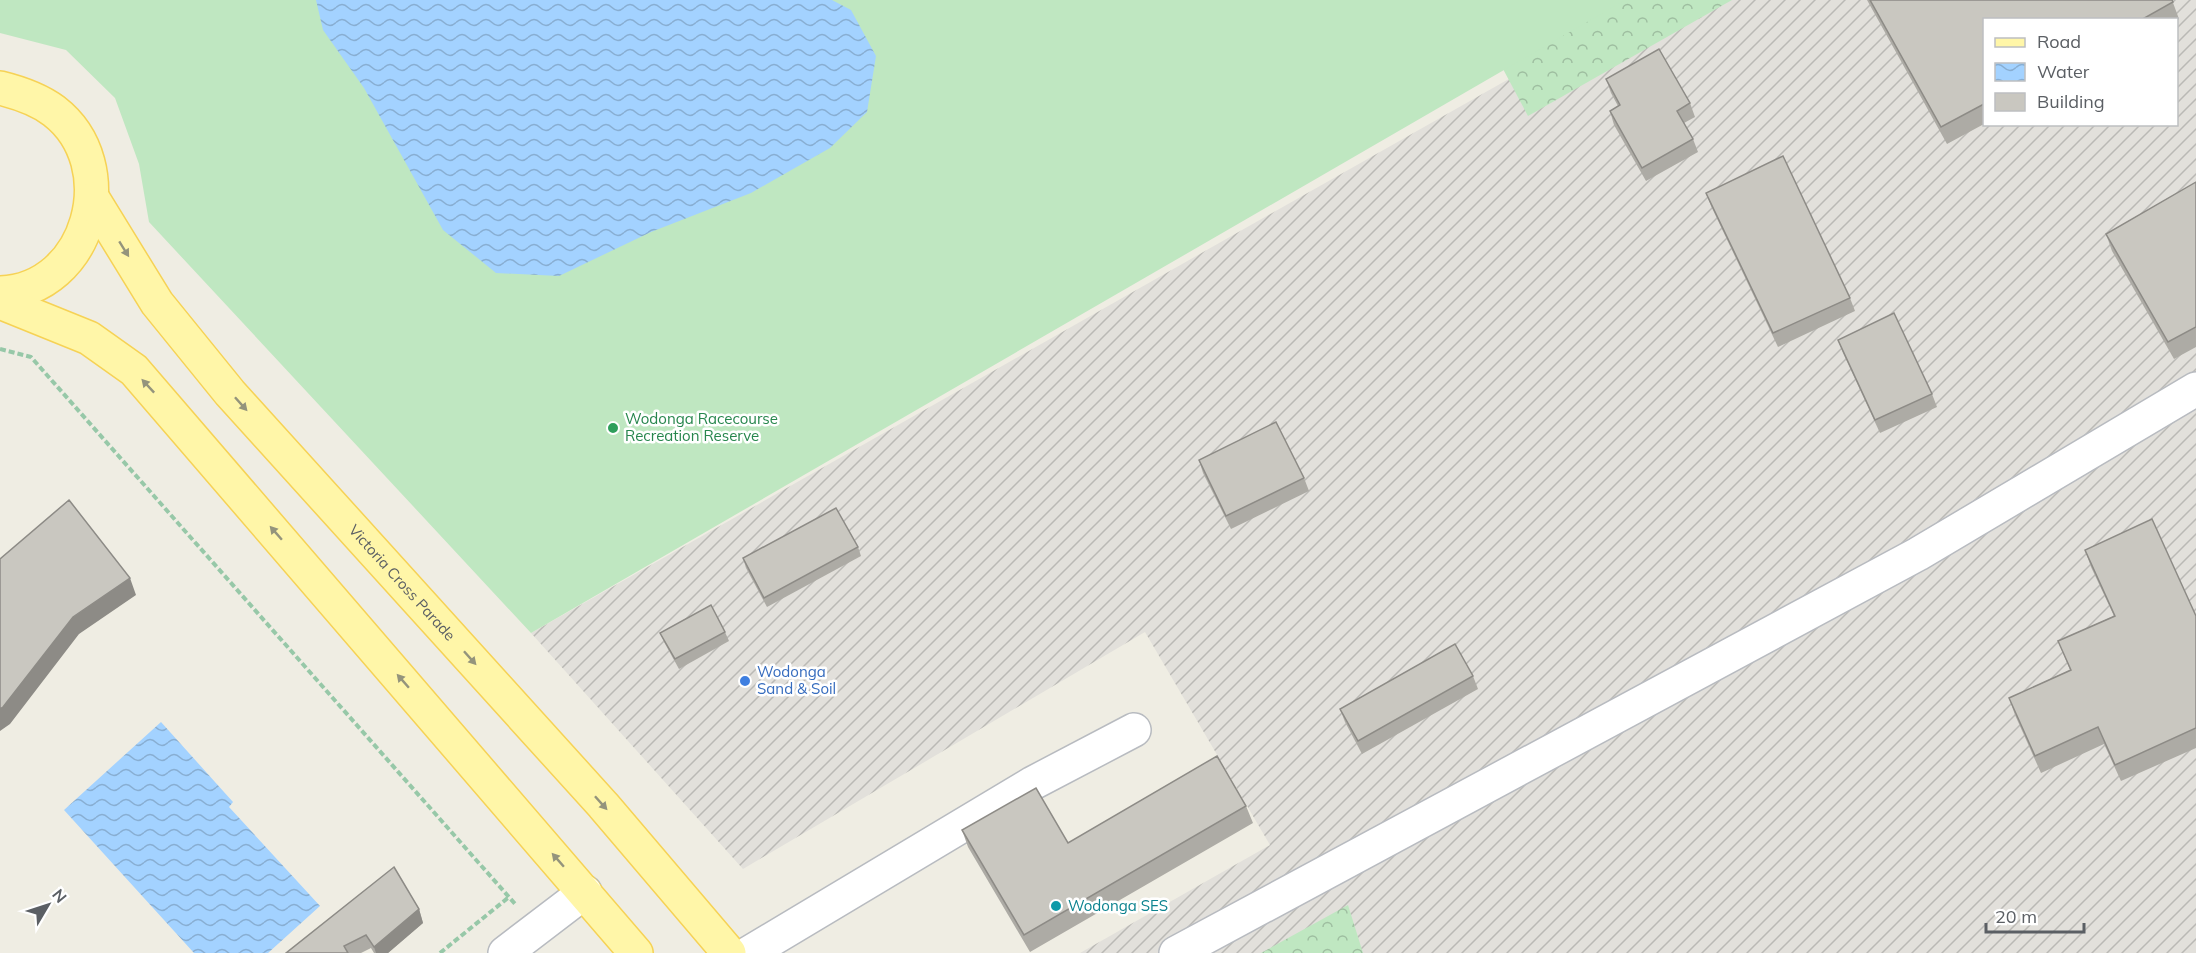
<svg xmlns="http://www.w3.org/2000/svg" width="2196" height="953" viewBox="0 0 2196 953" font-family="Mulish,sans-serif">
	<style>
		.industrial { fill: url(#industrial-furrows); fill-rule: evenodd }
		.forest { fill: url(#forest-crowns) }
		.pitch { fill: #bfe7c1 }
		.water { fill: url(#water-waves) }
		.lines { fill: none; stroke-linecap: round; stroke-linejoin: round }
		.minor-casing { stroke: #b8bbc0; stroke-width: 36 }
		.major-casing { stroke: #f6d255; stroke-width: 36 }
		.path { stroke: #97c8a8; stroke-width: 4; stroke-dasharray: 6 3; stroke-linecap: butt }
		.minor { stroke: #fff; stroke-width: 33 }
		.major { stroke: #fff6a8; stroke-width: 33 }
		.wall { fill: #adaba5 }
		.shaded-wall { fill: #8d8b86 }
		.building { fill: #c9c7c0; stroke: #8d8b86; stroke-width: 1.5 }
		.oneway { fill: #94947c }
		.leisure-dot { fill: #2e9e5b; stroke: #fff; stroke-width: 2 }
		.shop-dot { fill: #3f7fe0; stroke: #fff; stroke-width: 2 }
		.culture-dot { fill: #0f9aa8; stroke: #fff; stroke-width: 2 }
		.labels { text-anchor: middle; stroke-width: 5; stroke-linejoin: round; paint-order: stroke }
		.leisure-label { font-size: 15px; fill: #27864d; stroke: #fff; text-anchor: start }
		.street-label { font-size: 15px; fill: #5b5f64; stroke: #fff }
		.shop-label { font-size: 15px; fill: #366cbe; stroke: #fff; text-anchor: start }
		.culture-label { font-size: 15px; fill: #0d838f; stroke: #fff; text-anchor: start }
	</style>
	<defs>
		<pattern id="industrial-furrows" width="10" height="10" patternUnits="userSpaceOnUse" patternTransform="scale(1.5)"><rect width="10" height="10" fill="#e2e0db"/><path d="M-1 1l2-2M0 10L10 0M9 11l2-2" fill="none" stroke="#bab9b5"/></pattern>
		<pattern id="forest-crowns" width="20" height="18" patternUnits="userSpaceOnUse" patternTransform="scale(1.5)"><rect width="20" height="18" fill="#bfe7c1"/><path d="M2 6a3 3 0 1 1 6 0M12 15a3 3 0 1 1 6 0" fill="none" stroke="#9ebea0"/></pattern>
		<pattern id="water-waves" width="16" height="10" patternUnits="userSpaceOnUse" patternTransform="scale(1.5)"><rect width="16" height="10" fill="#a3d2ff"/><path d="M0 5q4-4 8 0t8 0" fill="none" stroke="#88aed2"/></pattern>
	</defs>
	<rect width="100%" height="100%" fill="#efede3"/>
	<path class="industrial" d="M1648 0H2196V953H1080L1270 845 1145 632 743 869 531 633ZM1984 20H2176V124H1984Z"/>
	<g class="forest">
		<polygon points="1584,0 1732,0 1528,116 1494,52"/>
		<polygon points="1348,905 1363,953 1261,953"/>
	</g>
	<polygon class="pitch" points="0,0 1625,0 531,633 149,222 139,164 115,98 66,50 0,33"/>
	<g class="water">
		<polygon points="316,0 832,0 851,10 876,56 867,112 830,148 751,193 651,232 559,276 496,273 443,230 364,88 323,30"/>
		<polygon points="161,722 233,802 229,807 320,906 268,953 194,953 64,810"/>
	</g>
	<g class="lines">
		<g class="minor-casing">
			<g id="minor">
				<polyline points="505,953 585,892"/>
				<polyline points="749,953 1033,783 1134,730"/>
				<polyline points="1176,953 1918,554 2196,389"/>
			</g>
		</g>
		<g class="major-casing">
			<g id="major">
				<path d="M0 88C20 93 38 99 54 111 124 165 90 290 0 293"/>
				<path id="s1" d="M93 199 157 303 230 393 603 805 729 953"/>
				<polyline points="0,302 89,338 134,370 636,953"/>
			</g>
		</g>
		<g class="path">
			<polyline points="0,349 31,357 516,905"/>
			<polyline points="440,953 509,897"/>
		</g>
		<use href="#minor" class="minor"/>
		<use href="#major" class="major"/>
	</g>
	<g class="wall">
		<polygon points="1867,0 2172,0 2179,19 2176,21 2176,20 1984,20 1984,124 1947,144"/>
		<polygon points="1606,79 1690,103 1695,117 1684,123 1693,139 1698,152 1646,181 1614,125 1610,111 1618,106 1611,93"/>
		<polygon points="2196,182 2196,347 2174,359 2112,251 2106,234"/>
		<polygon points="1706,193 1850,298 1855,311 1778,347 1711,206"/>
		<polygon points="1838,340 1932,394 1937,407 1880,433 1843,353"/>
		<polygon points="1199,460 1304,478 1309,491 1231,529 1203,473"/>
		<polygon points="858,547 861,556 767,607 746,568 743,558"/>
		<polygon points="2085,550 2196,616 2196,748 2121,781 2104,744 2041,773 2015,715 2009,698 2070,670 2058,641 2114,616 2091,567"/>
		<polygon points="725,632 729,641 679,669 664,642 660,633"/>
		<polygon points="1473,676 1478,689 1362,754 1345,722 1340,709"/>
		<polygon points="1246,806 1253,823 1030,952 968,847 962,830 1068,843"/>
		<polygon points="419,909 423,923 388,953 374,953 371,948 361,953 286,953"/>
	</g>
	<g class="shaded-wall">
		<polygon points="130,578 136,595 79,634 10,724 0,731 0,709 73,617"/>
		<polygon points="419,909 423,923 388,953 376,953 374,947"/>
	</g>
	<g class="building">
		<polygon points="1870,0 2172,0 2173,2 2141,20 1984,20 1984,104 1941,127"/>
		<polygon points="1659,49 1690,103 1677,111 1693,139 1642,168 1610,111 1620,105 1606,79"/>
		<polygon points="1783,156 1850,298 1773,333 1706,193"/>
		<polygon points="2196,182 2196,327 2168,342 2106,234"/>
		<polygon points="1894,313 1932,394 1875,420 1838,340"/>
		<polygon points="1276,422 1304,478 1226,516 1199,460"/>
		<polygon points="69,500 130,578 73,617 3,707 0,709 0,559"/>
		<polygon points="836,508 858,547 764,598 743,558"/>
		<polygon points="2152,519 2196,616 2196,728 2115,765 2098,727 2035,756 2009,698 2071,670 2058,641 2115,616 2085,550"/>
		<polygon points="711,605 725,632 675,659 660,633"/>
		<polygon points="1455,644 1473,676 1358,741 1340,709"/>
		<polygon points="1217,756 1246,806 1024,935 962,830 1036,788 1068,843"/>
		<polygon points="394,867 419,909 374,947 366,935 344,946 348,953 286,953"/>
	</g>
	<defs><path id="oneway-solid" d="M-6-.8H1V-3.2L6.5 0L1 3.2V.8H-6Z" transform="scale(1.5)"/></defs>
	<g class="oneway">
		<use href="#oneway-solid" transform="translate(124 249) rotate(58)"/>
		<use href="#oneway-solid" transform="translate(148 386) rotate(-133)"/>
		<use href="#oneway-solid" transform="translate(241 404) rotate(48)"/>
		<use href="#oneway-solid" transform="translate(276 533) rotate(-131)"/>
		<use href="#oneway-solid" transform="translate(470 658) rotate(48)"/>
		<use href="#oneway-solid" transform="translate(403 681) rotate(-131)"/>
		<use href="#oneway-solid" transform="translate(601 803) rotate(48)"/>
		<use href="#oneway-solid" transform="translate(558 860) rotate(-131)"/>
	</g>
	<circle class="leisure-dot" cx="613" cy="428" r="6"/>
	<circle class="shop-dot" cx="745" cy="681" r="6"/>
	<circle class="culture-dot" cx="1056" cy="906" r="6"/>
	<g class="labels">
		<g class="leisure-label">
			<text x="625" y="424">Wodonga Racecourse<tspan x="625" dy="17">Recreation Reserve</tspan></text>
		</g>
		<g class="street-label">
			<text dy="5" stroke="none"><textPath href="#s1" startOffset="494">Victoria Cross Parade</textPath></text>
		</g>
		<g class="shop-label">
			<text x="757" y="677">Wodonga<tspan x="757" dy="17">Sand &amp; Soil</tspan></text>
		</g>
		<g class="culture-label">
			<text x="1068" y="911">Wodonga SES</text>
		</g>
	</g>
	<rect x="1983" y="18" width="195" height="108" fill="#ffffff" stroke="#bdbfc1" stroke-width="1.5"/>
	<rect x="1995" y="38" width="30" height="9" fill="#fff6a8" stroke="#bdbfc1" stroke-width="1.5"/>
	<text x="2037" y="48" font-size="18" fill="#5b5f64">Road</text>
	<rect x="1995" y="63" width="30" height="18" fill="url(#water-waves)" stroke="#bdbfc1" stroke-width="1.5"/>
	<text x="2037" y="78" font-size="18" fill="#5b5f64">Water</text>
	<rect x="1995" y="93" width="30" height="18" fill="#c9c7c0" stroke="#bdbfc1" stroke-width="1.5"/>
	<text x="2037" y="108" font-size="18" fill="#5b5f64">Building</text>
	<g transform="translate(48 905) rotate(51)" stroke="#ffffff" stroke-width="4.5" paint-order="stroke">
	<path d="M0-4.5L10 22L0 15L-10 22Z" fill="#5b5f64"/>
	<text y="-9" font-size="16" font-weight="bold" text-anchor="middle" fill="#5b5f64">N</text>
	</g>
	<path d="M1986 923v9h98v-9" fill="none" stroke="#5b5f64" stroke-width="3"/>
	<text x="1995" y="923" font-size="18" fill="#5b5f64" stroke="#ffffff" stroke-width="4.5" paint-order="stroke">20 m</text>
</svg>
